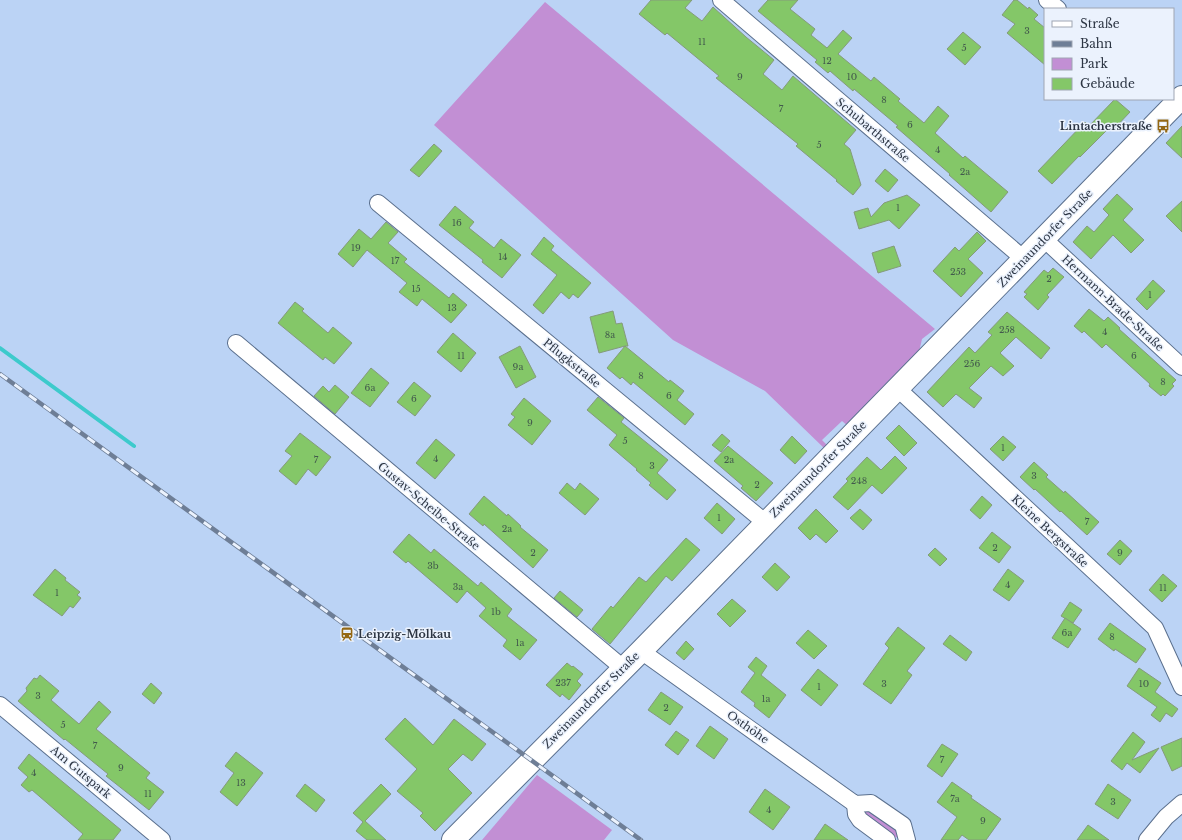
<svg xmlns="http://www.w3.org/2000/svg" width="1182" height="840" viewBox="0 0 1182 840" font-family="'Libre Baskerville',serif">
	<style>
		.green { fill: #c28fd4 }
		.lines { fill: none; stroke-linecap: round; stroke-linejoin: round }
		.stream { stroke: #3dcacc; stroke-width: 4 }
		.building { fill: #84c768; stroke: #849b7b }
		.street-casing { stroke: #5b708e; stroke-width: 18 }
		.secondary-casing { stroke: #5b708e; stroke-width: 24 }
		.street { stroke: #fff; stroke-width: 16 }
		.secondary { stroke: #fff; stroke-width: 22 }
		.rail-casing { stroke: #6e7e96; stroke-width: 4.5 }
		.rail { stroke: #ebf2fd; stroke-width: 3; stroke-dasharray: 9; stroke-linecap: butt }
		.labels { text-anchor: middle; stroke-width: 3; stroke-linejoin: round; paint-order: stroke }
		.number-label { font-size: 9px; fill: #425a4c }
		.poi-label { font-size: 11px; font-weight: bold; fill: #2c3543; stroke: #ebf2fd; text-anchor: end }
		.street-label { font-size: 11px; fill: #2c3543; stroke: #ebf2fd }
	</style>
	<rect width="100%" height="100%" fill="#bbd3f5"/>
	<g class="green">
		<polygon points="545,2 935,329 922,339 918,356 849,427 842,421 822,440 827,445 825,449 765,391 673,340 434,125"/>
		<polygon points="537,775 612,830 604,840 482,840"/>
		<polygon points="865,808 898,827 900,836 894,838 864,818 863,810"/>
	</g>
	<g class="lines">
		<polyline class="stream" points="0,348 134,446"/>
	</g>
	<g class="building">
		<polygon points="651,0 692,0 685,8 702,21 713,7 746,37 774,60 763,74 782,90 793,76 856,130 844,144 850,149 861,185 853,195 836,181 837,180 796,146 798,144 716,78 719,76 667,33 665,35 639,14"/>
		<polygon points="768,0 798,0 790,9 815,29 811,35 827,48 843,30 852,38 838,54 871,81 874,77 900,99 898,101 924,123 938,106 949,116 935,133 963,158 965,156 1008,192 991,212 949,175 950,174 896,127 898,126 854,89 853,91 830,71 828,73 815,62 817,60 758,11"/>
		<polygon points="1014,0 1017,0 1028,9 1029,7 1038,15 1034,19 1045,28 1045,65 1007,33 1015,24 1002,15"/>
		<polygon points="963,32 981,47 965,65 947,49"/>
		<polygon points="1115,99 1130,112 1113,130 1110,127 1080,157 1079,156 1052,184 1038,171 1085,122 1089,126"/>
		<polygon points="1182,126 1182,158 1166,143"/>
		<polygon points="434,144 442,151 419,177 410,170"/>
		<polygon points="885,169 898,180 888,192 875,181"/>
		<polygon points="1117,194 1133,209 1123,220 1144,240 1131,253 1113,235 1091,259 1073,242 1087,226 1094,232 1109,215 1103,209"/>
		<polygon points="907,195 920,205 899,229 889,220 859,229 854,212 868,208 871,217 884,203"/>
		<polygon points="1182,201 1182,232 1166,216"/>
		<polygon points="455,206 474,222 469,228 494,248 501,239 521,255 502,278 482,262 483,260 439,225"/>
		<polygon points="386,222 398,232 388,243 407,259 404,262 449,298 453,293 467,305 451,323 422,299 417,306 399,292 407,283 367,250 353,267 338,254 359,229 371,239"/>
		<polygon points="977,232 986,241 968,259 983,273 961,297 933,271 955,247 959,251"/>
		<polygon points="544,237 554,246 551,250 591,283 578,298 573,294 569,299 561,292 543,314 533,305 557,275 531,254"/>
		<polygon points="894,246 901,266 878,273 872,253"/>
		<polygon points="1053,268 1064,277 1047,295 1049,297 1038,310 1024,297 1027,294 1024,292 1044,270 1048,273"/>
		<polygon points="1153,280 1165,291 1147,310 1136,299"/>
		<polygon points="295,302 304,309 302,311 328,333 333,327 352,343 334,364 325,357 323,360 278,323"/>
		<polygon points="1089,309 1104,321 1108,317 1120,328 1119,329 1176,380 1172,384 1174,386 1165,396 1163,394 1161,396 1149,386 1150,384 1106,344 1102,348 1084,331 1082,333 1074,326"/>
		<polygon points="613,311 616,324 622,323 628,346 625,346 669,382 670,380 684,391 677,400 694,414 685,425 633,382 631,385 622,377 620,379 607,368 625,346 599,353 590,317"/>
		<polygon points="1007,312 1050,348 1041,359 1016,337 1000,353 1014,366 1003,376 991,366 969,388 982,398 974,408 956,394 943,407 927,392 969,347 975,353 992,335 988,332"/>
		<polygon points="453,333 476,353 461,372 437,352"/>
		<polygon points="520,346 536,377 516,388 499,357"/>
		<polygon points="371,368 389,383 370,407 351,393"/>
		<polygon points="414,382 431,396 415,416 397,402"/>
		<polygon points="335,385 349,397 335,414 314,396 323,386 329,392"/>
		<polygon points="598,397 624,418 621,422 668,460 657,473 676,490 667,500 649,485 651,483 636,470 637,469 611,447 609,445 617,435 587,410"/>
		<polygon points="524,398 551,421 532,445 508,425 515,417 511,414"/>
		<polygon points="899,425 917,443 904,456 886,438"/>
		<polygon points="300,433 331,457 316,476 308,469 296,485 279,471 292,456 285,451"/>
		<polygon points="722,434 730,441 721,452 712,445"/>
		<polygon points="792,436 807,451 795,464 780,450"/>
		<polygon points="1003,436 1016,447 1003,461 990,449"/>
		<polygon points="436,439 455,455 435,479 416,463"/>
		<polygon points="728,446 773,483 756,501 741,488 743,486 714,461"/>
		<polygon points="895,456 907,468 882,494 872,485 848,510 833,497 848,481 846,479 867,457 881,470"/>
		<polygon points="1034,462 1048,475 1046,477 1064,493 1065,491 1099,522 1087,535 1061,511 1060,512 1035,489 1034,490 1020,477"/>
		<polygon points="567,483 575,490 580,483 599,499 585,515 559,493"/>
		<polygon points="484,496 507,516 508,514 521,526 520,527 548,550 533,568 484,524 483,526 469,514"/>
		<polygon points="982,496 992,505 980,519 970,510"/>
		<polygon points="717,503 735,519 722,534 704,518"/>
		<polygon points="816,509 838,531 826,543 816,534 810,540 798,528"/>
		<polygon points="860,509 872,520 863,530 850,518"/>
		<polygon points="992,532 1011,547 999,563 979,548"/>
		<polygon points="409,534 431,553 434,549 478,586 481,582 512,609 507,616 537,640 520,660 503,646 507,640 479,616 486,608 467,591 457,603 408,561 406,563 393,552"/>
		<polygon points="686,538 700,550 672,581 666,576 610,644 592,629 611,606 613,608 639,577 646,582"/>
		<polygon points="1120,540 1132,551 1120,565 1107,554"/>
		<polygon points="935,548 947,559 940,566 928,555"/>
		<polygon points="775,563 790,577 777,591 762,577"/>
		<polygon points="55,569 66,578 65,580 80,592 77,595 81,598 73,608 70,606 62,616 33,595"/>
		<polygon points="1008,569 1024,581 1009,601 993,590"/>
		<polygon points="1163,574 1177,586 1162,602 1149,590"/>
		<polygon points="560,591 583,610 577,617 554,598"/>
		<polygon points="732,599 746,611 730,627 717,614"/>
		<polygon points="1070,602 1082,610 1073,623 1061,616"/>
		<polygon points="1065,618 1081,629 1068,648 1052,638"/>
		<polygon points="1110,623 1146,649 1136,663 1115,649 1114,651 1098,639"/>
		<polygon points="898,627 925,648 907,671 912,675 891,704 863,684 889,648 885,644"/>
		<polygon points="808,630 827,646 814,659 796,643"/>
		<polygon points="950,635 972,652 966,661 943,644"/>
		<polygon points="686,641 694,649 684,660 676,653"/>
		<polygon points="756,657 767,666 761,675 786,695 769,718 754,706 755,703 741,692 755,673 748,667"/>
		<polygon points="567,663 572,667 573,666 583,674 577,681 581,685 569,700 562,694 560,697 546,685"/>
		<polygon points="1139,668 1161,683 1155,692 1178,709 1172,717 1166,713 1160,722 1151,715 1157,707 1127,686"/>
		<polygon points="818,669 838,685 821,706 801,690"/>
		<polygon points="40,675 59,691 51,700 79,724 99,701 111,712 96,729 150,773 146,778 164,792 149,810 106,776 108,774 65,739 64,740 18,701 27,691 26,688 34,678 37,679"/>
		<polygon points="151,683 162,693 154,704 142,694"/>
		<polygon points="661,692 683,707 670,725 648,710"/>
		<polygon points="405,718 433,745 454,719 486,744 472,761 463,754 448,769 472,793 435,831 420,816 423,813 397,791 417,769 385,739"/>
		<polygon points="710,726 728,739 714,759 696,746"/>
		<polygon points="676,731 689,740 678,755 665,745"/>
		<polygon points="1133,732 1145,742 1132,760 1159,748 1140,773 1127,763 1122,770 1111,761"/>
		<polygon points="1182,738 1182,766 1172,771 1161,747"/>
		<polygon points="942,744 958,754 942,777 927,766"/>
		<polygon points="236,752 263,773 237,806 220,792 234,773 225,766"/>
		<polygon points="29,754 121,830 113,840 78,840 83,834 32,790 29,792 21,785 28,777 18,768"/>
		<polygon points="952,782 972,796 971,798 1001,819 986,840 969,840 962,835 958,840 941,840 957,817 937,802"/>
		<polygon points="305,784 325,800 316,812 296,796"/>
		<polygon points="381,784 391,794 365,821 386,840 367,840 356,831 363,822 353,813"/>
		<polygon points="1108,784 1131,800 1118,819 1095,804"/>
		<polygon points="765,789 790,807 773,830 749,812"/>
		<polygon points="825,824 848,840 814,840"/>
		<polygon points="1088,825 1109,840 1077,840"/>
	</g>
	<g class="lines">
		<g class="street-casing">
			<g id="street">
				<polyline points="721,0 1024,259"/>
				<polyline points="1047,0 1058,9"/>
				<polyline points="378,203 766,523"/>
				<polyline points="1044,239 1182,367"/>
				<polyline points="236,343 623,668"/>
				<polyline points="898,389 1155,628 1182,687"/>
				<polyline points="641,651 855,804 871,803 903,825 907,840"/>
				<polyline points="0,705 162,840"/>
				<polyline points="855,804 856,814 860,820 887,840"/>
				<polyline points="1147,840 1166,817 1182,803"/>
			</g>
		</g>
		<g class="secondary-casing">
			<polyline id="secondary" points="453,840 641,651 1182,97"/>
		</g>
		<use href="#street" class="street"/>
		<use href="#secondary" class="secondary"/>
		<g class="rail-casing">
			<polyline id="rail" points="0,374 641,840"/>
		</g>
		<use href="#rail" class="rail"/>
	</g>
	<defs>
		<g id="bus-bare" transform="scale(1.08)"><path d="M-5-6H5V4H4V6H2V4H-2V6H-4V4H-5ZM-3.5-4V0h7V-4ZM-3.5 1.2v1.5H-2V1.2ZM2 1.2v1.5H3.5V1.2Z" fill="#946814" stroke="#ebf2fd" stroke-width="2.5" paint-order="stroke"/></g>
		<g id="station-bare" transform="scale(1.08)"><path d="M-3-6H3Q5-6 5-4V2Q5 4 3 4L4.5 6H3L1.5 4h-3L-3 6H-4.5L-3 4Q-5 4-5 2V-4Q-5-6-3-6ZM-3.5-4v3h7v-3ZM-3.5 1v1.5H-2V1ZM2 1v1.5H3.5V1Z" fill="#946814" stroke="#ebf2fd" stroke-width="2.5" paint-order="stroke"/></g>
	</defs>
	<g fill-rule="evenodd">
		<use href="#bus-bare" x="1163" y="126"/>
		<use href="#station-bare" x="347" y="634"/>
	</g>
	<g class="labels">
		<g class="number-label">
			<text x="1027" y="34">3</text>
			<text x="702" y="45">11</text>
			<text x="964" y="51">5</text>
			<text x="827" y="64">12</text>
			<text x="740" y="80">9</text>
			<text x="852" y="80">10</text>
			<text x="884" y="103">8</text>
			<text x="781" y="112">7</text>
			<text x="910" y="128">6</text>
			<text x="819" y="148">5</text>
			<text x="938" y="153">4</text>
			<text x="965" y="175">2a</text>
			<text x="898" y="211">1</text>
			<text x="457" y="226">16</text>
			<text x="356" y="251">19</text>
			<text x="503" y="260">14</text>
			<text x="395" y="264">17</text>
			<text x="958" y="275">253</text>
			<text x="1049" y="282">2</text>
			<text x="416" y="292">15</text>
			<text x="1150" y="298">1</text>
			<text x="452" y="311">13</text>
			<text x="1007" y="333">258</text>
			<text x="1105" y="335">4</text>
			<text x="610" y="338">8a</text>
			<text x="461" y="359">11</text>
			<text x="1134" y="359">6</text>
			<text x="972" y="367">256</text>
			<text x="518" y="370">9a</text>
			<text x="641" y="379">8</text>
			<text x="1163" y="385">8</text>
			<text x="370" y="391">6a</text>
			<text x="669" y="399">6</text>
			<text x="414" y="402">6</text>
			<text x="530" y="426">9</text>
			<text x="625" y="444">5</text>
			<text x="1003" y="451">1</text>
			<text x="436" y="462">4</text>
			<text x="316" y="463">7</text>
			<text x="729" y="463">2a</text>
			<text x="652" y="469">3</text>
			<text x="1034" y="479">3</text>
			<text x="859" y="484">248</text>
			<text x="757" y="488">2</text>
			<text x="719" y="521">1</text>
			<text x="1087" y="525">7</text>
			<text x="507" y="532">2a</text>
			<text x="995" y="551">2</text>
			<text x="533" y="556">2</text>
			<text x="1120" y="556">9</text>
			<text x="433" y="569">3b</text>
			<text x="1008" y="588">4</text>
			<text x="458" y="590">3a</text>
			<text x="1163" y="591">11</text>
			<text x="57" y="596">1</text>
			<text x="496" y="615">1b</text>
			<text x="1067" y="636">6a</text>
			<text x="1112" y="640">8</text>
			<text x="520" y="646">1a</text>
			<text x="563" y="686">237</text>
			<text x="884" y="687">3</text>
			<text x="1144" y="687">10</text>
			<text x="819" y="690">1</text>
			<text x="38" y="699">3</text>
			<text x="766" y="702">1a</text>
			<text x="666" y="711">2</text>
			<text x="63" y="728">5</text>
			<text x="95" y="749">7</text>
			<text x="942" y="763">7</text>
			<text x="121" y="771">9</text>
			<text x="34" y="776">4</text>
			<text x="241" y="786">13</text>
			<text x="148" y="797">11</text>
			<text x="955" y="802">7a</text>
			<text x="1113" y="805">3</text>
			<text x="769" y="813">4</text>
			<text x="983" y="824">9</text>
		</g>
		<g class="poi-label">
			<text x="1152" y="130">Lintacherstraße</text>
			<text x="358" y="638" text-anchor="start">Leipzig-Mölkau</text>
		</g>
		<g class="street-label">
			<text transform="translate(873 130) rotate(40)" y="4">Schubarthstraße</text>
			<text transform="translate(1045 238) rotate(-46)" y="4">Zweinaundorfer Straße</text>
			<text transform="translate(1113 303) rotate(43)" y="4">Hermann-Brade-Straße</text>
			<text transform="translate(572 363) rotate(39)" y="4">Pflugkstraße</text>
			<text transform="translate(818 469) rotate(-45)" y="4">Zweinaundorfer Straße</text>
			<text transform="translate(429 506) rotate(40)" y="4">Gustav-Scheibe-Straße</text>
			<text transform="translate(1050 531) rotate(43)" y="4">Kleine Bergstraße</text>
			<text transform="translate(591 700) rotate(-45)" y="4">Zweinaundorfer Straße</text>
			<text transform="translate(748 727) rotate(35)" y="4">Osthöhe</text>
			<text transform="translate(81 772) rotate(40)" y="4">Am Gutspark</text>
		</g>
	</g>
	<rect x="1044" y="8" width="130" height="92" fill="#ebf2fd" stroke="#9fa6b3"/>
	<rect x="1052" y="21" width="20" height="6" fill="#ffffff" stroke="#9fa6b3"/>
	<text x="1080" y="28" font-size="12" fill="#2c3543">Straße</text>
	<rect x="1052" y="41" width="20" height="6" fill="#6e7e96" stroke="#9fa6b3"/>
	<text x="1080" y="48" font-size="12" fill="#2c3543">Bahn</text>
	<rect x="1052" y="58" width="20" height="12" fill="#c28fd4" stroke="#9fa6b3"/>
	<text x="1080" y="68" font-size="12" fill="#2c3543">Park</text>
	<rect x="1052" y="78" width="20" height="12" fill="#84c768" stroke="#9fa6b3"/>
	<text x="1080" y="88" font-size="12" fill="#2c3543">Gebäude</text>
</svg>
